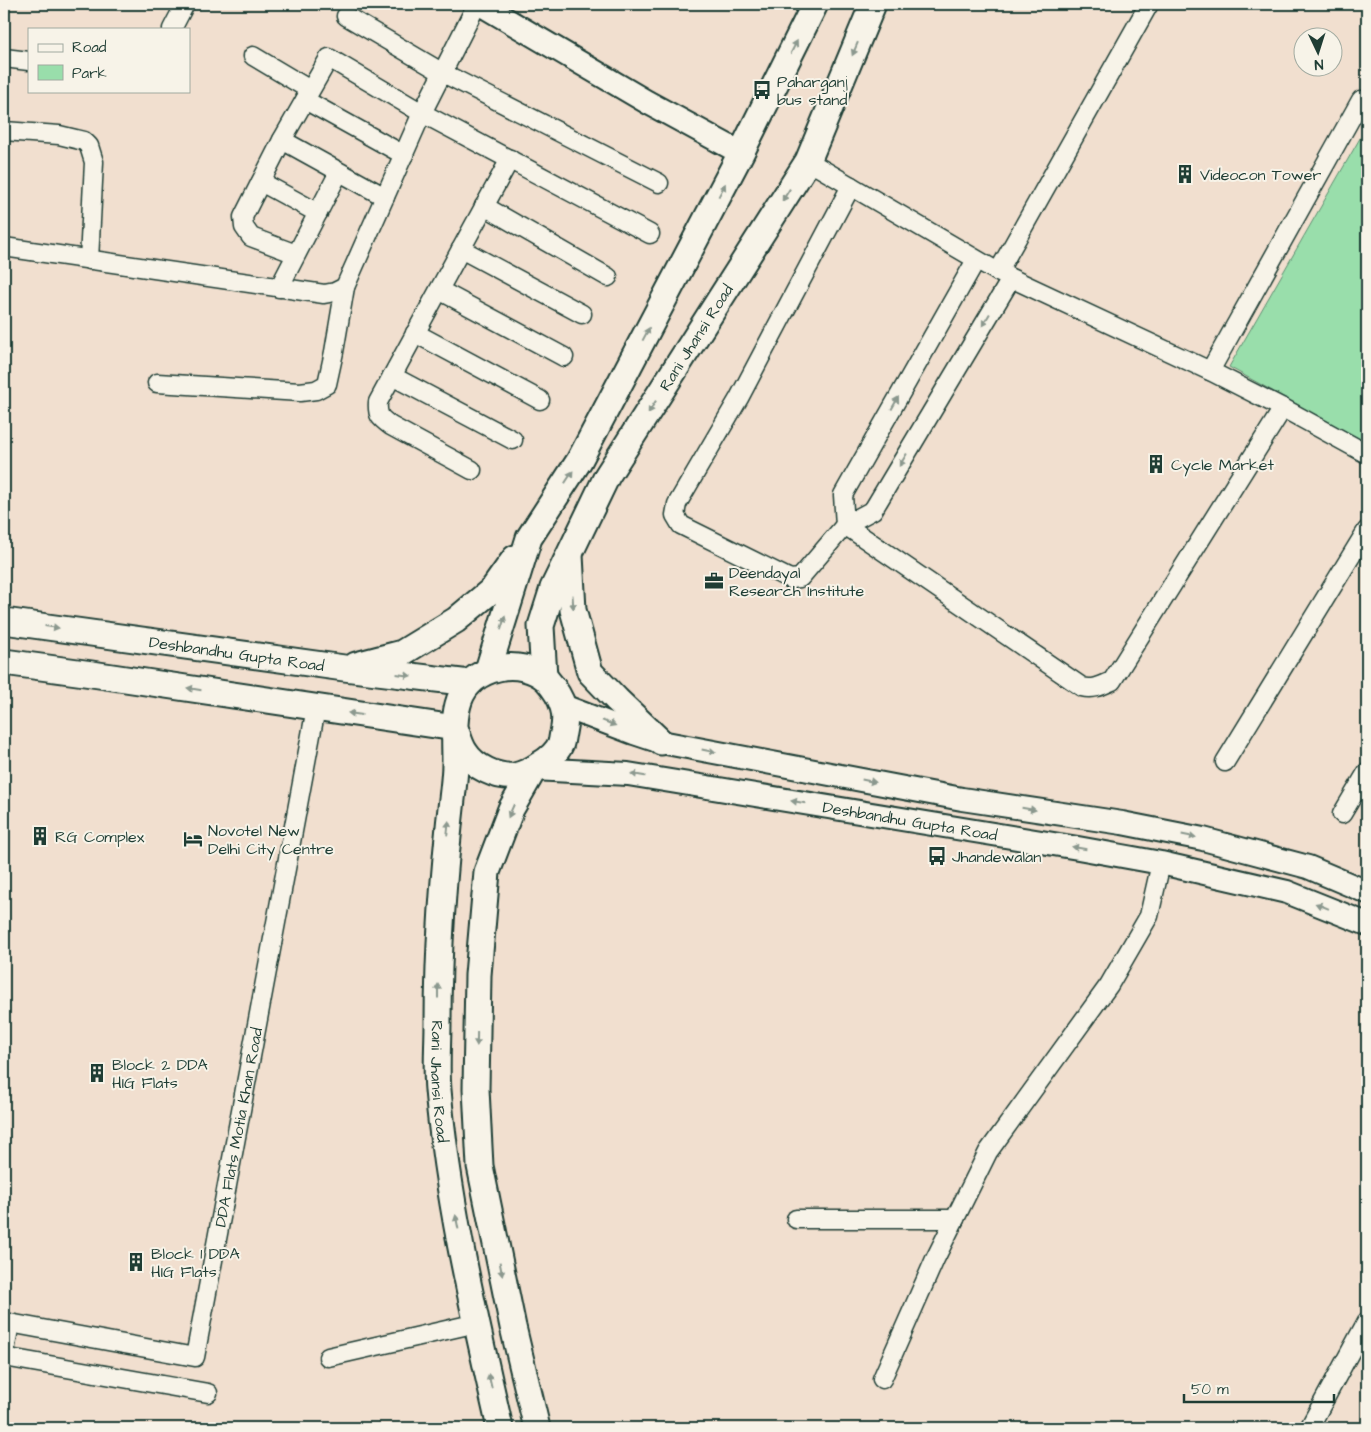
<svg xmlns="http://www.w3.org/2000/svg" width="1371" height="1432" viewBox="0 0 1371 1432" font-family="'Architects Daughter',sans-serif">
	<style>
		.green { fill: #99deab; stroke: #5c8e70 }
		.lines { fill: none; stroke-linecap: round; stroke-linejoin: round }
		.minor-casing { stroke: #1f3d34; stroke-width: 21 }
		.tertiary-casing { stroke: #1f3d34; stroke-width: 26 }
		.secondary-casing { stroke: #1f3d34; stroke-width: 29 }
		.minor { stroke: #f7f3e8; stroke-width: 18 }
		.tertiary { stroke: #f7f3e8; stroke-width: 22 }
		.secondary { stroke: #f7f3e8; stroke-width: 25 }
		.oneway { fill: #8b988e }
		.labels { text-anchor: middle; stroke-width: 4; stroke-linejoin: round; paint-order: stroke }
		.poi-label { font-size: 16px; fill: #1f3d34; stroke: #f7f3e8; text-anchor: start }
		.street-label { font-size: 16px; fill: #1f3d34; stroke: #f7f3e8 }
	</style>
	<rect width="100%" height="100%" fill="#f1dfcf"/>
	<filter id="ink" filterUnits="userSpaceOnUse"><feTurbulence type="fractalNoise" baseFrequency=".02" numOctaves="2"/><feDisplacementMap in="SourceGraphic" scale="10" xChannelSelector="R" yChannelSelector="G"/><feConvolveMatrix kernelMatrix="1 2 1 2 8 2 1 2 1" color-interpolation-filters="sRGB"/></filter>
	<g filter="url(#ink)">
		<polygon class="green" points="1367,126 1367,443 1229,367"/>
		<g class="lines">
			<g class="minor-casing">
				<g id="minor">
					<polyline points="346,16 443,73 659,183"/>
					<polyline points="172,29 185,4"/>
					<polyline points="253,56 310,90"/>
					<polyline points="4,58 29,61"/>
					<polyline points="305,100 404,155"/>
					<polyline points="4,131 59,135 84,141 89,146 94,162 89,260"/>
					<polyline points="282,140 385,197"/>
					<polyline points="808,161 998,272 1210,371 1283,408 1367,454"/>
					<polyline points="261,182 318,213"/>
					<polyline points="851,186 739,398 677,504 675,515 681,525 790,579 800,578 845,525 873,510 1011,279"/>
					<polyline points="484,206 608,277"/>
					<polyline points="4,247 324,294 335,292 345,287 422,113 477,4"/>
					<polyline points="461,249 582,314"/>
					<polyline points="296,254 251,237 244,227 243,217 282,140 329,58 422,113 650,234"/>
					<polyline points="998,272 1149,4"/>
					<polyline points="279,288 339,172"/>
					<polyline points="439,290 564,357"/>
					<polyline points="415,333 540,400"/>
					<polyline points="1210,371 1361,100"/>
					<polyline points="392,376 513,440"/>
					<polyline points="157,383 300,392 316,390 327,384 334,352 345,287"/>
					<path d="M472 470 391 426C380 418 377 416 378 402L510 159"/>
					<path d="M845 525 1082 687C1093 690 1101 686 1112 681L1283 408"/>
					<polyline points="845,525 843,495 976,260"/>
					<polyline points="1225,762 1367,530"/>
					<polyline points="1342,814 1367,772"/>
					<polyline points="796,1219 955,1219"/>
					<path id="s1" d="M4 1322 195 1357 316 708"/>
					<polyline points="4,1357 208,1393"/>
					<polyline points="4,1357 10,1323"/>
					<polyline points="328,1357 477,1323"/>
					<polyline points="882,1379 935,1259 988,1152 1109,985 1149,916 1161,863"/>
					<polyline points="1309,1428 1367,1321"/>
				</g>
			</g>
			<g class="tertiary-casing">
				<g id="tertiary">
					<polyline points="480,4 647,102 741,153"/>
					<polyline points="563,706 634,733 661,742 962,799 1122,823 1203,839 1308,867 1367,892"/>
					<path id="s2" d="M534 769 628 774 1078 848 1161 863 1287 892 1367 924"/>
				</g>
			</g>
			<g class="secondary-casing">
				<g id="secondary">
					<polyline points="570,555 573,610 590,672 617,700 661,742"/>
					<path id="s3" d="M4 621 344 668 470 683"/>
					<polyline points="4,662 92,674 455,728"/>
					<polyline points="356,665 402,653 456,620 493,589 515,558"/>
					<polyline points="488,670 529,538 579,461 741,153 815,4"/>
					<path id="s4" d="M544 677 541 626 553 588 570 553 607 476 808 161 873 4"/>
					<path id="s5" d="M455 728C458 735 460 745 465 752 474 767 497 778 515 776 523 774 532 770 539 765 548 760 557 753 561 743 562 740 562 736 563 733 565 724 566 716 563 707 560 696 554 688 547 680 535 668 514 664 498 668 448 680 455 724 455 763 455 772 454 781 453 790 444 867 438 944 438 1022 438 1044 436 1068 438 1090 448 1204 475 1317 500 1428"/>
					<polyline points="534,769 511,809 487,872 478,975 476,1089 480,1166 513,1327 537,1428"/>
				</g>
			</g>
			<use href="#minor" class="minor"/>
			<use href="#tertiary" class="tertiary"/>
			<use href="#secondary" class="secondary"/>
		</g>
		<defs><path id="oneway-solid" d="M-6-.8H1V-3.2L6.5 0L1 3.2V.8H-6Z" transform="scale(1.25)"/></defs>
		<g class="oneway">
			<use href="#oneway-solid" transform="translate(794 47) rotate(-63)"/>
			<use href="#oneway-solid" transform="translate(855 49) rotate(113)"/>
			<use href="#oneway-solid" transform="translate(722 190) rotate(-62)"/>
			<use href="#oneway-solid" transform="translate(786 195) rotate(122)"/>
			<use href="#oneway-solid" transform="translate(986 320) rotate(121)"/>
			<use href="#oneway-solid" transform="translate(646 334) rotate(-62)"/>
			<use href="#oneway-solid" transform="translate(895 403) rotate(-61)"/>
			<use href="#oneway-solid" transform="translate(652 407) rotate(122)"/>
			<use href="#oneway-solid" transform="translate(903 460) rotate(121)"/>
			<use href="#oneway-solid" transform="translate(569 477) rotate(-57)"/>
			<use href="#oneway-solid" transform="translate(573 602) rotate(86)"/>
			<use href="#oneway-solid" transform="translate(503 623) rotate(-73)"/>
			<use href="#oneway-solid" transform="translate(52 627) rotate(8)"/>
			<use href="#oneway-solid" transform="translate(404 675) rotate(7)"/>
			<use href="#oneway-solid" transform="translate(194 689) rotate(-171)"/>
			<use href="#oneway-solid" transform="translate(355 714) rotate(-172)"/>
			<use href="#oneway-solid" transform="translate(609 723) rotate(21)"/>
			<use href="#oneway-solid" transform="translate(709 751) rotate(11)"/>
			<use href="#oneway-solid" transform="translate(638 775) rotate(-171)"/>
			<use href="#oneway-solid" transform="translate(869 781) rotate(11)"/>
			<use href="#oneway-solid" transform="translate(798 802) rotate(-171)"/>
			<use href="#oneway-solid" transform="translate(1029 809) rotate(9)"/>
			<use href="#oneway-solid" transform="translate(511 811) rotate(114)"/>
			<use href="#oneway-solid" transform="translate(448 828) rotate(-84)"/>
			<use href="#oneway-solid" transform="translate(1189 836) rotate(11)"/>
			<use href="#oneway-solid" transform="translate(1079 848) rotate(-170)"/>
			<use href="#oneway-solid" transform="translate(1322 906) rotate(-158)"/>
			<use href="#oneway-solid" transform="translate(438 991) rotate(-90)"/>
			<use href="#oneway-solid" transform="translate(477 1039) rotate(91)"/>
			<use href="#oneway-solid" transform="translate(457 1222) rotate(-101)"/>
			<use href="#oneway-solid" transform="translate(501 1269) rotate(79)"/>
			<use href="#oneway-solid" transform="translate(490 1381) rotate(-103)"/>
		</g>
	</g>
	<defs>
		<g id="bus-bare" transform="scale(1.5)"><path d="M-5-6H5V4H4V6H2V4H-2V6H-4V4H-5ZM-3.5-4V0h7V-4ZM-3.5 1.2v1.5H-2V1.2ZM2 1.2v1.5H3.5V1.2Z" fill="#1f3d34" stroke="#f7f3e8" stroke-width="2.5" paint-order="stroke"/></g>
		<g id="building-bare" transform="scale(1.5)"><path d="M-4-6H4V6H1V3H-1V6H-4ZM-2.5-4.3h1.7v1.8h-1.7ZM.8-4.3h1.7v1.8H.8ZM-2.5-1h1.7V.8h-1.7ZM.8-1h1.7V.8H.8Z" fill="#1f3d34" stroke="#f7f3e8" stroke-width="2.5" paint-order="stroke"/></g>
		<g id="office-bare" transform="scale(1.5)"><path d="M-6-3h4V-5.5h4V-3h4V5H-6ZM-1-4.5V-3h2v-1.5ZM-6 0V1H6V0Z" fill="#1f3d34" stroke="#f7f3e8" stroke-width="2.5" paint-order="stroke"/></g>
		<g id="hotel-bare" transform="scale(1.5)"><path d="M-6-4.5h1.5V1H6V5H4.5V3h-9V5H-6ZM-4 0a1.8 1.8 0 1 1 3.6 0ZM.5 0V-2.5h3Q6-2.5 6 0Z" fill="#1f3d34" stroke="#f7f3e8" stroke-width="2.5" paint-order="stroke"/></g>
	</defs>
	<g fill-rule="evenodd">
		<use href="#bus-bare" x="762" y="90"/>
		<use href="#building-bare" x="1185" y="174"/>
		<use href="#building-bare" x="1156" y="464"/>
		<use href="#office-bare" x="714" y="581"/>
		<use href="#building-bare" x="40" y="836"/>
		<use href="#hotel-bare" x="193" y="839"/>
		<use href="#bus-bare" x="937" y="856"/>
		<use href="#building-bare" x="97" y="1073"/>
		<use href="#building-bare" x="136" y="1262"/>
	</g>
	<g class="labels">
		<g class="poi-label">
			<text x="777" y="87">Paharganj<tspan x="777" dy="18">bus stand</tspan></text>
			<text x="1200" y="180">Videocon Tower</text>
			<text x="1171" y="470">Cycle Market</text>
			<text x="729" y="578">Deendayal<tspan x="729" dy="18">Research Institute</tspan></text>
			<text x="208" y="836">Novotel New<tspan x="208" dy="18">Delhi City Centre</tspan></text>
			<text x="55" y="842">RG Complex</text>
			<text x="952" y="862">Jhandewalan</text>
			<text x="112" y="1070">Block 2 DDA<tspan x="112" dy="18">HIG Flats</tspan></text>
			<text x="151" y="1259">Block 1 DDA<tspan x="151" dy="18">HIG Flats</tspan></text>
		</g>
		<g class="street-label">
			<text dy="6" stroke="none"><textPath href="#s4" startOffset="380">Rani Jhansi Road</textPath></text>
			<text dy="6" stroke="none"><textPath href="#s3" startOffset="235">Deshbandhu Gupta Road</textPath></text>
			<text dy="6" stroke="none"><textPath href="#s2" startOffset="380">Deshbandhu Gupta Road</textPath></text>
			<text dy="6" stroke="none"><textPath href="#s5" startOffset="698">Rani Jhansi Road</textPath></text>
			<text dy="6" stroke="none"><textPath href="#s1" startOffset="428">DDA Flats Motia Khan Road</textPath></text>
		</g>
	</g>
	<rect width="1371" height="1432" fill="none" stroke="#f7f3e8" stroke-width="20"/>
	<rect x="10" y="10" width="1351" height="1412" fill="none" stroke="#1f3d34" stroke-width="2" filter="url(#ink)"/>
	<rect x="28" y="28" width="162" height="65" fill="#f7f3e8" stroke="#a1aaa0"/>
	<rect x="38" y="44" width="25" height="8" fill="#f7f3e8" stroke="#a1aaa0"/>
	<text x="72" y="52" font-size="15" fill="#1f3d34">Road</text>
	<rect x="38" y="65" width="25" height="15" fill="#99deab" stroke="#a1aaa0"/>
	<text x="72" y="78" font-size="15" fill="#1f3d34">Park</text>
	<g transform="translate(1318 52) rotate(176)"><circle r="24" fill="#f7f3e8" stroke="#a1aaa0"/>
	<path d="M0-4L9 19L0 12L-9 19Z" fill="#1f3d34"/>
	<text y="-8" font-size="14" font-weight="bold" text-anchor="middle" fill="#1f3d34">N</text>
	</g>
	<path d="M1184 1394v8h150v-8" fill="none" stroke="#1f3d34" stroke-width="2.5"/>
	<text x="1191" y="1394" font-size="15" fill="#1f3d34" stroke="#f7f3e8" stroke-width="4" paint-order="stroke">50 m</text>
</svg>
